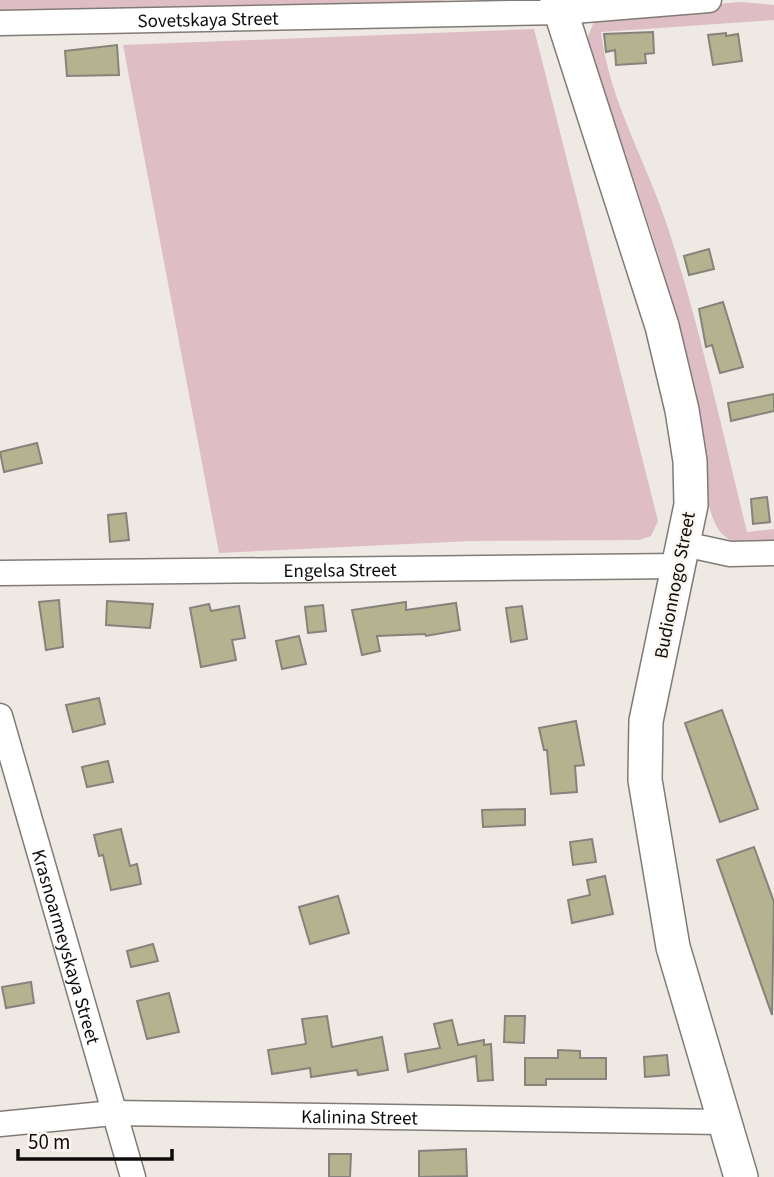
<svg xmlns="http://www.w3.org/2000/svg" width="774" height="1177" viewBox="0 0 774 1177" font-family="'Source Sans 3',sans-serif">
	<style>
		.green { fill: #debdc5 }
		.building { fill: #b5b290; stroke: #84837c; stroke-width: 2 }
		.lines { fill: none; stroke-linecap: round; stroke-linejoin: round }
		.street-casing { stroke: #817b76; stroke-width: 27 }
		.secondary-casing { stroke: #817b76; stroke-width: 36 }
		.street { stroke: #fff; stroke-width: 24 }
		.secondary { stroke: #fff; stroke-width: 33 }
		.labels { text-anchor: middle; stroke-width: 5; stroke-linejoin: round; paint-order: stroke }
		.street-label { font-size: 19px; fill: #0e0c0a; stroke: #fcf6f0 }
	</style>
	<rect width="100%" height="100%" fill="#efe9e3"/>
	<g class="green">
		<polygon points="0,0 447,0 346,10 0,12"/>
		<path d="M740 2 774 5V20L601 32C609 100 647 163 668 228 700 327 722 430 747 532L774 529V547C755 547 728 547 717 527 699 495 704 430 696 391 669 278 630 166 591 57L588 37 594 21 611 14Z"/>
		<polygon points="534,29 658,521 651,536 639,540 472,541 219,553 123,45"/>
	</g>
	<g class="building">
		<polygon points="653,32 654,53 645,54 646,63 616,65 615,50 606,52 604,34"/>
		<polygon points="726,33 726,36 738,34 742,61 713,65 708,35"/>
		<polygon points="117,45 119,75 67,76 65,51"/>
		<polygon points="709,249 714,269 689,275 684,256"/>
		<polygon points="723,302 743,367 720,373 712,345 706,347 699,309"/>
		<polygon points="774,394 774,411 731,421 728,403"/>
		<polygon points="37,443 42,463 4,472 0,452"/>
		<polygon points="767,497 770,522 753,524 751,499"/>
		<polygon points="126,513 129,540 110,542 108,515"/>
		<polygon points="59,600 63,647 46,650 39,602"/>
		<polygon points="107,601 153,604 150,628 106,625"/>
		<polygon points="406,602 406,610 456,603 460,630 426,636 425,634 377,636 380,651 362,655 352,610"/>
		<polygon points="209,604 211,611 239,606 245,638 232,640 236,660 201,667 190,608"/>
		<polygon points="323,605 326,631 308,633 305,607"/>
		<polygon points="522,606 527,639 511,642 506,608"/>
		<polygon points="299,636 306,664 282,669 276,641"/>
		<polygon points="99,698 105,724 73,732 66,705"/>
		<polygon points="722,710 758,809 720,822 685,723"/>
		<polygon points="576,721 584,765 575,766 577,792 551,794 547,750 544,750 539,728"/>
		<polygon points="108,761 113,782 87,787 82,767"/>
		<polygon points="525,809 525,825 483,827 482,810"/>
		<polygon points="121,829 130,866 137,864 141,884 111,890 103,855 99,856 94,835"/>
		<polygon points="592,839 596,862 573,865 570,842"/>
		<polygon points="754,847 774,902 772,1015 717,860"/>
		<polygon points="605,876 613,914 572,923 568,900 590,895 587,880"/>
		<polygon points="338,896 349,933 310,944 299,907"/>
		<polygon points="153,944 158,961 131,967 127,951"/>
		<polygon points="31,982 34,1003 6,1008 2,987"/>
		<polygon points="169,993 179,1032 147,1039 137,1001"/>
		<polygon points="327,1016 332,1047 382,1037 388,1070 358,1075 357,1070 311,1077 310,1068 272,1074 268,1050 306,1044 302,1019"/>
		<polygon points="505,1016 525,1016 524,1043 504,1042"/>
		<polygon points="452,1020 458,1045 484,1040 484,1045 491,1044 493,1080 478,1081 476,1056 408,1072 405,1054 440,1048 434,1024"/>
		<polygon points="558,1050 580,1051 580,1058 606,1058 606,1079 546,1079 546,1085 525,1085 525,1058 558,1058"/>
		<polygon points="667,1055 669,1075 645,1077 644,1057"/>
		<polygon points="466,1149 467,1176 419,1177 419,1151"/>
		<polygon points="329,1154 351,1154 350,1177 329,1177"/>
	</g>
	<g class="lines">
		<g class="street-casing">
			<g id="street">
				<path id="s1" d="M0 23 561 12 709 0"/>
				<polyline points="684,544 730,554 774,553"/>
				<path id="s2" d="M0 573 680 566"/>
				<path id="s3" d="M0 716 133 1177"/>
				<path id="s4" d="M0 1124 113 1113 722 1122"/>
			</g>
		</g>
		<g class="secondary-casing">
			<polyline id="secondary" points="557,0 662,326 682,410 690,461 691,505 646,721 645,780 673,947 741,1177"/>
		</g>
		<use href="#street" class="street"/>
		<use href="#secondary" class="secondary"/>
	</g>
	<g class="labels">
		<g class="street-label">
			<text dy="7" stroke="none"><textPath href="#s1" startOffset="208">Sovetskaya Street</textPath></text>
			<text dy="7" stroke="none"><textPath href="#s2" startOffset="340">Engelsa Street</textPath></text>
			<text transform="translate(674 585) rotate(-79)" y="7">Budionnogo Street</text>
			<text dy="7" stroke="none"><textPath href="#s3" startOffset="240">Krasnoarmeyskaya Street</textPath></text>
			<text dy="7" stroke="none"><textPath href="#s4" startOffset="360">Kalinina Street</textPath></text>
		</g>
	</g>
	<path d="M18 1149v10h154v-10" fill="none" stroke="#0e0c0a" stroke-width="3.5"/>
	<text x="28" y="1149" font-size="21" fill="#0e0c0a" stroke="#fcf6f0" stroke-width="5" paint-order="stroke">50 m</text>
</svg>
